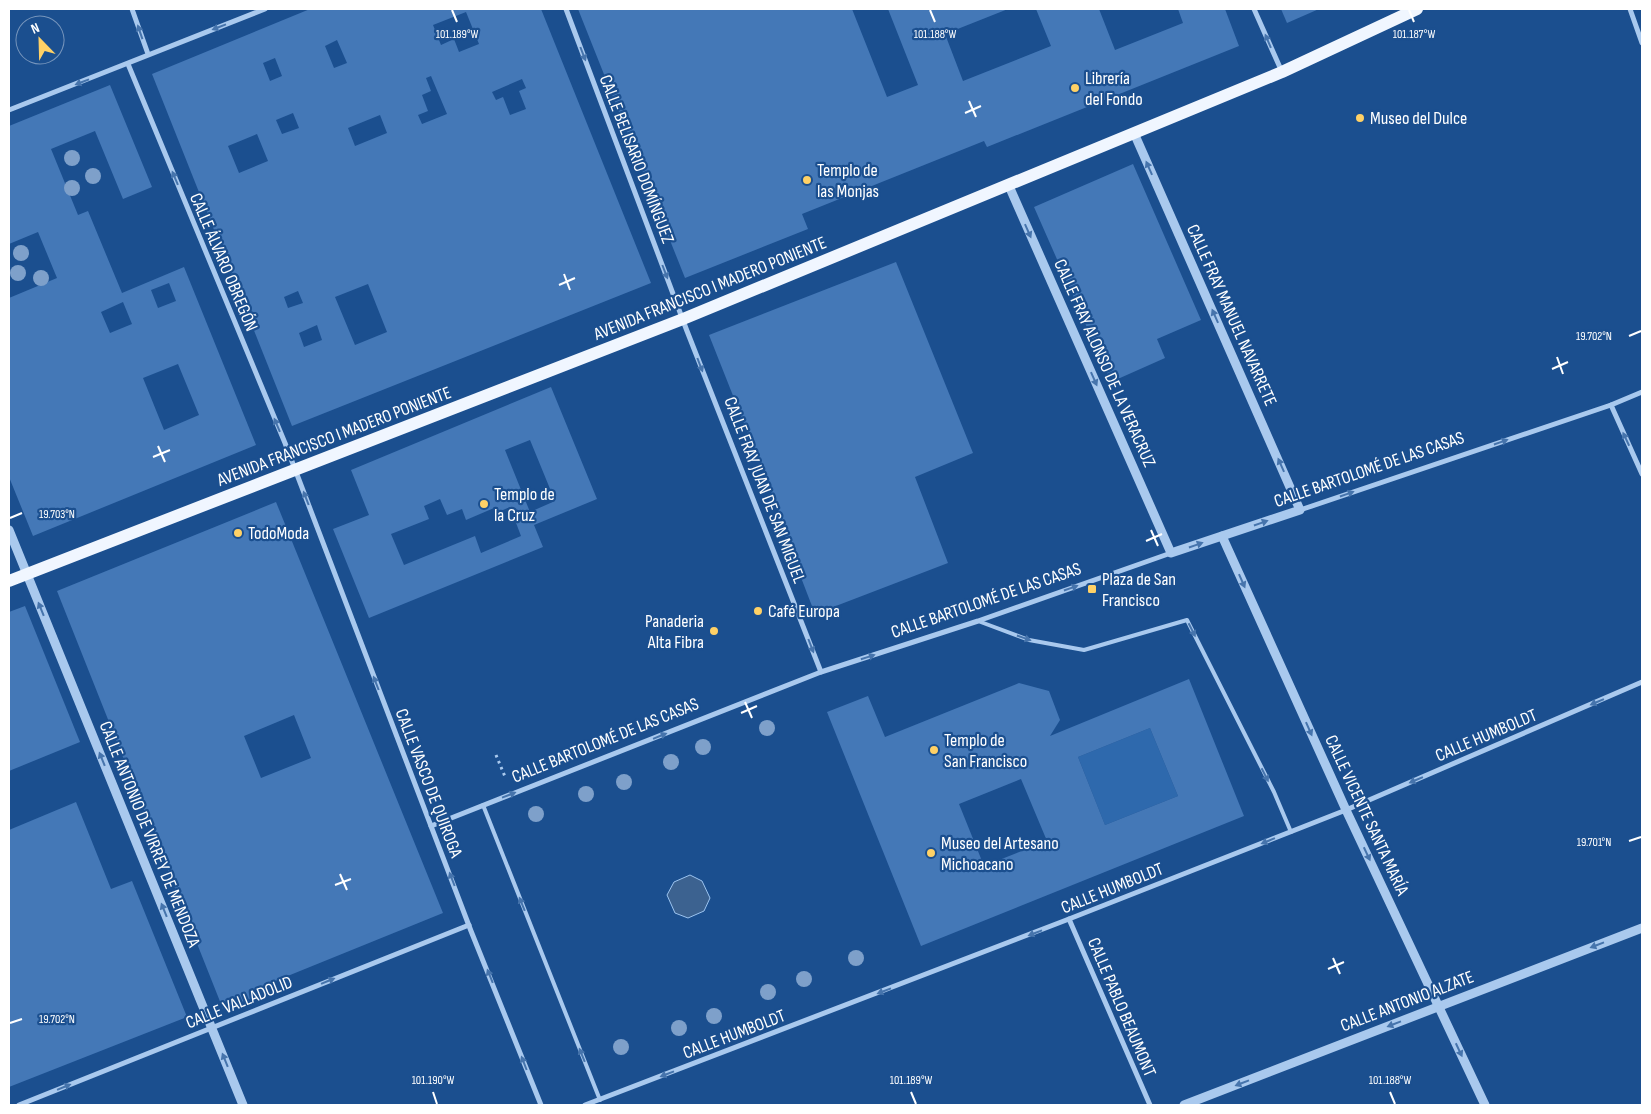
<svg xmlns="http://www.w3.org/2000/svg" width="1651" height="1114" viewBox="0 0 1651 1114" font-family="'Sofia Sans Condensed',sans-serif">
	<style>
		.green { fill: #2e69ad }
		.water { fill: #3c6290; stroke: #9cc4f0 }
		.building { fill: #4478b7; fill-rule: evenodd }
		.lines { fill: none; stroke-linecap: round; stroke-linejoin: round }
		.path { stroke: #a9c9ee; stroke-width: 3; stroke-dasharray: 2.5 4; stroke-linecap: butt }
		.service { stroke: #a9c9ee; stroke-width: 4 }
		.minor { stroke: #a9c9ee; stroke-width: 5 }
		.tertiary { stroke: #a9c9ee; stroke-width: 9 }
		.primary { stroke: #f0f6ff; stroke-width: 12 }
		.tree { fill: #7ea0ca }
		.oneway { fill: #4674ac }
		.ticks { fill: none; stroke: #fff; stroke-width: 2 }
		.poi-dot { fill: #ffd166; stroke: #1b4f8f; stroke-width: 2 }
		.labels { text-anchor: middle; stroke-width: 4.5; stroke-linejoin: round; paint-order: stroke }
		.poi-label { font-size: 18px; fill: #fff; stroke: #1b4f8f; text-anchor: start }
		.street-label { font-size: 18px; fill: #fff; stroke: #1b4f8f }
		.ticks-label { font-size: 12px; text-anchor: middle; fill: #fff; stroke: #1b4f8f; stroke-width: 4.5; stroke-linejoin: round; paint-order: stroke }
	</style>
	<rect width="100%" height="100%" fill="#1b4f8f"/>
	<polygon class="green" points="1150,728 1178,796 1105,825 1078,757"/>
	<polygon class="water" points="690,875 702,881 710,898 704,911 688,918 675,913 667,895 674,882"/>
	<g class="building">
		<path d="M310 9H541L651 283 292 426 152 74ZM466 12 479 44 459 52 454 39 441 45 433 25ZM337 40 347 63 334 68 325 46ZM275 58 282 76 270 81 263 63ZM431 76 447 114 422 124 418 115 428 111 422 95 431 91 426 78ZM522 79 526 88 519 91 526 109 510 115 503 97 496 100 492 92ZM293 113 299 128 282 134 276 120ZM380 115 387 133 355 146 348 128ZM257 134 268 161 239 173 228 146ZM368 284 387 332 355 345 335 297ZM298 291 303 303 288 308 284 297ZM317 325 322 340 304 347 299 333Z"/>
		<polygon points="578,9 852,9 887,97 918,85 888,9 1008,9 945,34 963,81 1051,46 1036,9 1099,9 1115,50 1183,23 1178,9 1225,9 1239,46 987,147 984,141 802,214 808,229 685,278"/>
		<polygon points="1281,9 1319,9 1287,23"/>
		<path d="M110 85 152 187 123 199 95 131 51 149 78 215 88 211 122 293 184 267 256 445 33 536 9 477V298L57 278 38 232 9 244V126ZM169 283 176 301 158 308 151 290ZM123 302 132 324 110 333 101 312ZM178 364 199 415 164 430 143 378Z"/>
		<polygon points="1133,164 1201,320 1157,339 1165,358 1111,382 1034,207"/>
		<polygon points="896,262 973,453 915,477 948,563 815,614 782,528 785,527 709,335"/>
		<path d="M551 387 597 499 534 525 543 547 369 618 333 529 369 515 351 470ZM530 440 555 501 530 512 505 450ZM440 499 447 515 462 509 466 520 494 508 496 513 510 507 521 536 481 553 475 536 404 565 391 534 429 519 424 506Z"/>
		<path d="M276 502 443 913 263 986 266 993 223 1009 57 591ZM294 715 311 758 261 778 244 736Z"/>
		<polygon points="25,606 80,742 9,771 9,612"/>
		<path d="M1189 679 1244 816 921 946 827 712 868 696 885 737 1019 683 1049 691 1060 720 1050 736ZM1150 728 1178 796 1105 825 1078 757ZM1021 779 1047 841 984 866 959 804Z"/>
		<polygon points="76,802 111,889 132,881 187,1017 9,1087 9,830"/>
	</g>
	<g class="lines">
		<polyline class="path" points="496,755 506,779"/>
		<g class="service">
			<polyline points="978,621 1029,640 1084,650 1187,620 1274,792 1291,832"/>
			<polyline points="483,805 600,1100"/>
		</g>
		<g class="minor">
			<polyline points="132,9 148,54"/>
			<polyline points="566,9 687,331 821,672"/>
			<polyline points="1254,9 1282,72"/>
			<polyline points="1630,9 1642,43"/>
			<polyline points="128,64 285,443 471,931 541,1105"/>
			<polyline points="9,110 265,9"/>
			<polyline points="1611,405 1642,474"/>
			<polyline points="1300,510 1611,405 1642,392"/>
			<polyline points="431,826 821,672 978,621 1171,553"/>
			<polyline points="1069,919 1150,1105"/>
			<polyline points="19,1105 469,925"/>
			<polyline points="585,1105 1069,919 1346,810 1642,682"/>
		</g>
		<g class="tertiary">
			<polyline points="1009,186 1171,553 1300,510 1134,133"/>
			<polyline points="9,530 243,1105"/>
			<polyline points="1222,536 1346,810 1485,1105"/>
			<polyline points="1184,1105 1642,928"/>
		</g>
		<polyline class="primary" points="9,581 683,319 1282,72 1417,9"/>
	</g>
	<g class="tree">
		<circle cx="72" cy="158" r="8"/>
		<circle cx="93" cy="176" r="8"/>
		<circle cx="72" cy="188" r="8"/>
		<circle cx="21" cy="253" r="8"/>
		<circle cx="18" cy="273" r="8"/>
		<circle cx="41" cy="278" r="8"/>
		<circle cx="767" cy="728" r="8"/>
		<circle cx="703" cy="747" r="8"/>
		<circle cx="671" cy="762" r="8"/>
		<circle cx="624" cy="782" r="8"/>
		<circle cx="586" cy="794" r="8"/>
		<circle cx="536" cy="814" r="8"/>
		<circle cx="856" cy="958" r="8"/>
		<circle cx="804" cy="979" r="8"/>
		<circle cx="768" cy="992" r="8"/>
		<circle cx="714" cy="1016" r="8"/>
		<circle cx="679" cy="1028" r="8"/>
		<circle cx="621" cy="1047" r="8"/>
	</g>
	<defs><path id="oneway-solid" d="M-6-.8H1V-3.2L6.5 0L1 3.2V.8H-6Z" transform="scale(1.25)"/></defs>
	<g class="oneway">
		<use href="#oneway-solid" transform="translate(219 27) rotate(159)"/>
		<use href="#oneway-solid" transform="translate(140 32) rotate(-109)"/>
		<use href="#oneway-solid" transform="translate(1268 41) rotate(-113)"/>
		<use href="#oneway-solid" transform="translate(583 54) rotate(69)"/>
		<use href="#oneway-solid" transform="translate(82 82) rotate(159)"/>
		<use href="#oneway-solid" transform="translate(1149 168) rotate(-114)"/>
		<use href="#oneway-solid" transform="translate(175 178) rotate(-113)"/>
		<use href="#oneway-solid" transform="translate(1028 231) rotate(66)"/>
		<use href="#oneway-solid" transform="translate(665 272) rotate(69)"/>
		<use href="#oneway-solid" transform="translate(1215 316) rotate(-114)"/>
		<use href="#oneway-solid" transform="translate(700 365) rotate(69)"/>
		<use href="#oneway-solid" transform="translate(1094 379) rotate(66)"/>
		<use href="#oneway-solid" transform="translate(277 425) rotate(-113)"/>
		<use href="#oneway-solid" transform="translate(1626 439) rotate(-115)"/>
		<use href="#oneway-solid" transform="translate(1501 442) rotate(-19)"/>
		<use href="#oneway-solid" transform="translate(1281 465) rotate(-114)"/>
		<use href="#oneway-solid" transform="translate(1347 494) rotate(-19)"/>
		<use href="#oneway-solid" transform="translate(306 498) rotate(-111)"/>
		<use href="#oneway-solid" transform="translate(1261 523) rotate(-19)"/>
		<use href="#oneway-solid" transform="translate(1196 545) rotate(-19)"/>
		<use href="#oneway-solid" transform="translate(1242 581) rotate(66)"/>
		<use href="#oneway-solid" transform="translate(1071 588) rotate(-19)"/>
		<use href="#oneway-solid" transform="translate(41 609) rotate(-112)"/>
		<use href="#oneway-solid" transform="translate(1192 630) rotate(63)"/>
		<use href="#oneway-solid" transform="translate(1024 638) rotate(19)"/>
		<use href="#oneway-solid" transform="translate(811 646) rotate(69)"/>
		<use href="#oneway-solid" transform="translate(868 657) rotate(-18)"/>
		<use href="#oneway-solid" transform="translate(376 683) rotate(-111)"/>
		<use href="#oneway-solid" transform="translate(1597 702) rotate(157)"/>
		<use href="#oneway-solid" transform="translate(1309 729) rotate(66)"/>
		<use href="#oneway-solid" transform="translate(660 736) rotate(-22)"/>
		<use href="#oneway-solid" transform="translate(102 759) rotate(-112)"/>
		<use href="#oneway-solid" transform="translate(1265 775) rotate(63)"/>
		<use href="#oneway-solid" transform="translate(1416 780) rotate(157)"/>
		<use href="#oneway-solid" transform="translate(509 795) rotate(-21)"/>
		<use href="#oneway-solid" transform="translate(1268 841) rotate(158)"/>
		<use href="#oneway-solid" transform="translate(1367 854) rotate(65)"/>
		<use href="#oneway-solid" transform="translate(452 879) rotate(-111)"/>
		<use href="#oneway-solid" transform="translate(522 904) rotate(-112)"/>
		<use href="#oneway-solid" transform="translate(164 910) rotate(-112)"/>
		<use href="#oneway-solid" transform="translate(1035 933) rotate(159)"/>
		<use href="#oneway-solid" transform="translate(1597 945) rotate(159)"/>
		<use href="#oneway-solid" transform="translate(490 976) rotate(-112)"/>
		<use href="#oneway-solid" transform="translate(328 981) rotate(-22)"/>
		<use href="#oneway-solid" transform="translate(884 991) rotate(159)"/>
		<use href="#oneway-solid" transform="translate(1394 1024) rotate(159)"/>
		<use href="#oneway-solid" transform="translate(1459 1050) rotate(65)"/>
		<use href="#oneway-solid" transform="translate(582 1055) rotate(-112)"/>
		<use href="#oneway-solid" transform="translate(225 1060) rotate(-112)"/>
		<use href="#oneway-solid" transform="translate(524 1063) rotate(-111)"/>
		<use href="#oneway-solid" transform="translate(667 1074) rotate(159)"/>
		<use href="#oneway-solid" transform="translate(1242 1083) rotate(159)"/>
		<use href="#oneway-solid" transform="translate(64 1087) rotate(-22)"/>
	</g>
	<path class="ticks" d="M452 10 457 22M930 10 935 22M1409 10 1414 22M969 101 976 117M965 113 981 106M564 274 570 290M559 285 575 278M1629 336 1641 331M1557 357 1563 374M1552 369 1568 362M158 446 165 462M153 457 170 450M10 518 22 513M1151 530 1158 546M1146 541 1162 534M745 702 752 718M741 713 757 706M1629 841 1641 837M340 874 347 890M335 885 351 879M1333 958 1340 974M1328 969 1344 962M10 1023 22 1019M433 1092 437 1104M911 1092 916 1104M1390 1092 1395 1104"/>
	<g class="poi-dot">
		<circle cx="1075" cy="88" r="5"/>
		<circle cx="1360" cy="118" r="5"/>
		<circle cx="807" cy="180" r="5"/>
		<circle cx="484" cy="504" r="5"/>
		<circle cx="238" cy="533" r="5"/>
		<rect x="1087" y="584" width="10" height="10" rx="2.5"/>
		<circle cx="758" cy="611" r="5"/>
		<circle cx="714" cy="631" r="5"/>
		<circle cx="934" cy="750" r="5"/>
		<circle cx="931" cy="853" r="5"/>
	</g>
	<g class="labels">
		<g class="poi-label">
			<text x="1085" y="84">Librería<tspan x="1085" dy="21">del Fondo</tspan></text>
			<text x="1370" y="124">Museo del Dulce</text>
			<text x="817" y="176">Templo de<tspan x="817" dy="21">las Monjas</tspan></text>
			<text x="494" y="500">Templo de<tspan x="494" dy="21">la Cruz</tspan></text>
			<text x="248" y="539">TodoModa</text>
			<text x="1102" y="585">Plaza de San<tspan x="1102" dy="21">Francisco</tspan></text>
			<text x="768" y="617">Café Europa</text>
			<text x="704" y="627" text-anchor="end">Panaderia<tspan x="704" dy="21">Alta Fibra</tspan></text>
			<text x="944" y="746">Templo de<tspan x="944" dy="21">San Francisco</tspan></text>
			<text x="941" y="849">Museo del Artesano<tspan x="941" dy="21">Michoacano</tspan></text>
		</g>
		<g class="street-label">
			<text transform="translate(637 159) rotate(69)" y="6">CALLE BELISARIO DOMÍNGUEZ</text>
			<text transform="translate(224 262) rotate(67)" y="6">CALLE ÁLVARO OBREGÓN</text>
			<text transform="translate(710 288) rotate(-22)" y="6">AVENIDA FRANCISCO I MADERO PONIENTE</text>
			<text transform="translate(1232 315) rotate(66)" y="6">CALLE FRAY MANUEL NAVARRETE</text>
			<text transform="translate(1105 363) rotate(66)" y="6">CALLE FRAY ALONSO DE LA VERACRUZ</text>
			<text transform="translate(334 436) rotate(-21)" y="6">AVENIDA FRANCISCO I MADERO PONIENTE</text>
			<text transform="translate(1369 469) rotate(-19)" y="6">CALLE BARTOLOMÉ DE LAS CASAS</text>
			<text transform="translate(765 490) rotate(69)" y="6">CALLE FRAY JUAN DE SAN MIGUEL</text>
			<text transform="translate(986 600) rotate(-19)" y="6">CALLE BARTOLOMÉ DE LAS CASAS</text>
			<text transform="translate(1486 735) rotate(-23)" y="6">CALLE HUMBOLDT</text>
			<text transform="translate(605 740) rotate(-22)" y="6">CALLE BARTOLOMÉ DE LAS CASAS</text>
			<text transform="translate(429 783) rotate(69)" y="6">CALLE VASCO DE QUIROGA</text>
			<text transform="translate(1367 815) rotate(65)" y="6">CALLE VICENTE SANTA MARÍA</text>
			<text transform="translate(150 834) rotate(68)" y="6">CALLE ANTONIO DE VIRREY DE MENDOZA</text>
			<text transform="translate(1112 888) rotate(-22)" y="6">CALLE HUMBOLDT</text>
			<text transform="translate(1407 1001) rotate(-21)" y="6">CALLE ANTONIO ALZATE</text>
			<text transform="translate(239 1002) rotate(-22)" y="6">CALLE VALLADOLID</text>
			<text transform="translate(1122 1007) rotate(67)" y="6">CALLE PABLO BEAUMONT</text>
			<text transform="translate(734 1034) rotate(-21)" y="6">CALLE HUMBOLDT</text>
		</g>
	</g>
	<g class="ticks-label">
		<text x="457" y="38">101.189°W</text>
		<text x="935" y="38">101.188°W</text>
		<text x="1414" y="38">101.187°W</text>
		<text x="1594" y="340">19.702°N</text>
		<text x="57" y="518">19.703°N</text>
		<text x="1594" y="846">19.701°N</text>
		<text x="57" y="1023">19.702°N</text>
		<text x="433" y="1084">101.190°W</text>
		<text x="911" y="1084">101.189°W</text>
		<text x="1390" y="1084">101.188°W</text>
	</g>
	<rect width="1651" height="1114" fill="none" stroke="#ffffff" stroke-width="20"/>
	<g transform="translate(40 40) rotate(337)"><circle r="24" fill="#1b4f8f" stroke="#7695bc"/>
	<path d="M0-4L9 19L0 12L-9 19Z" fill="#ffd166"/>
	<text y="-8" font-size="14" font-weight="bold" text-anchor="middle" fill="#ffffff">N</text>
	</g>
</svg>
